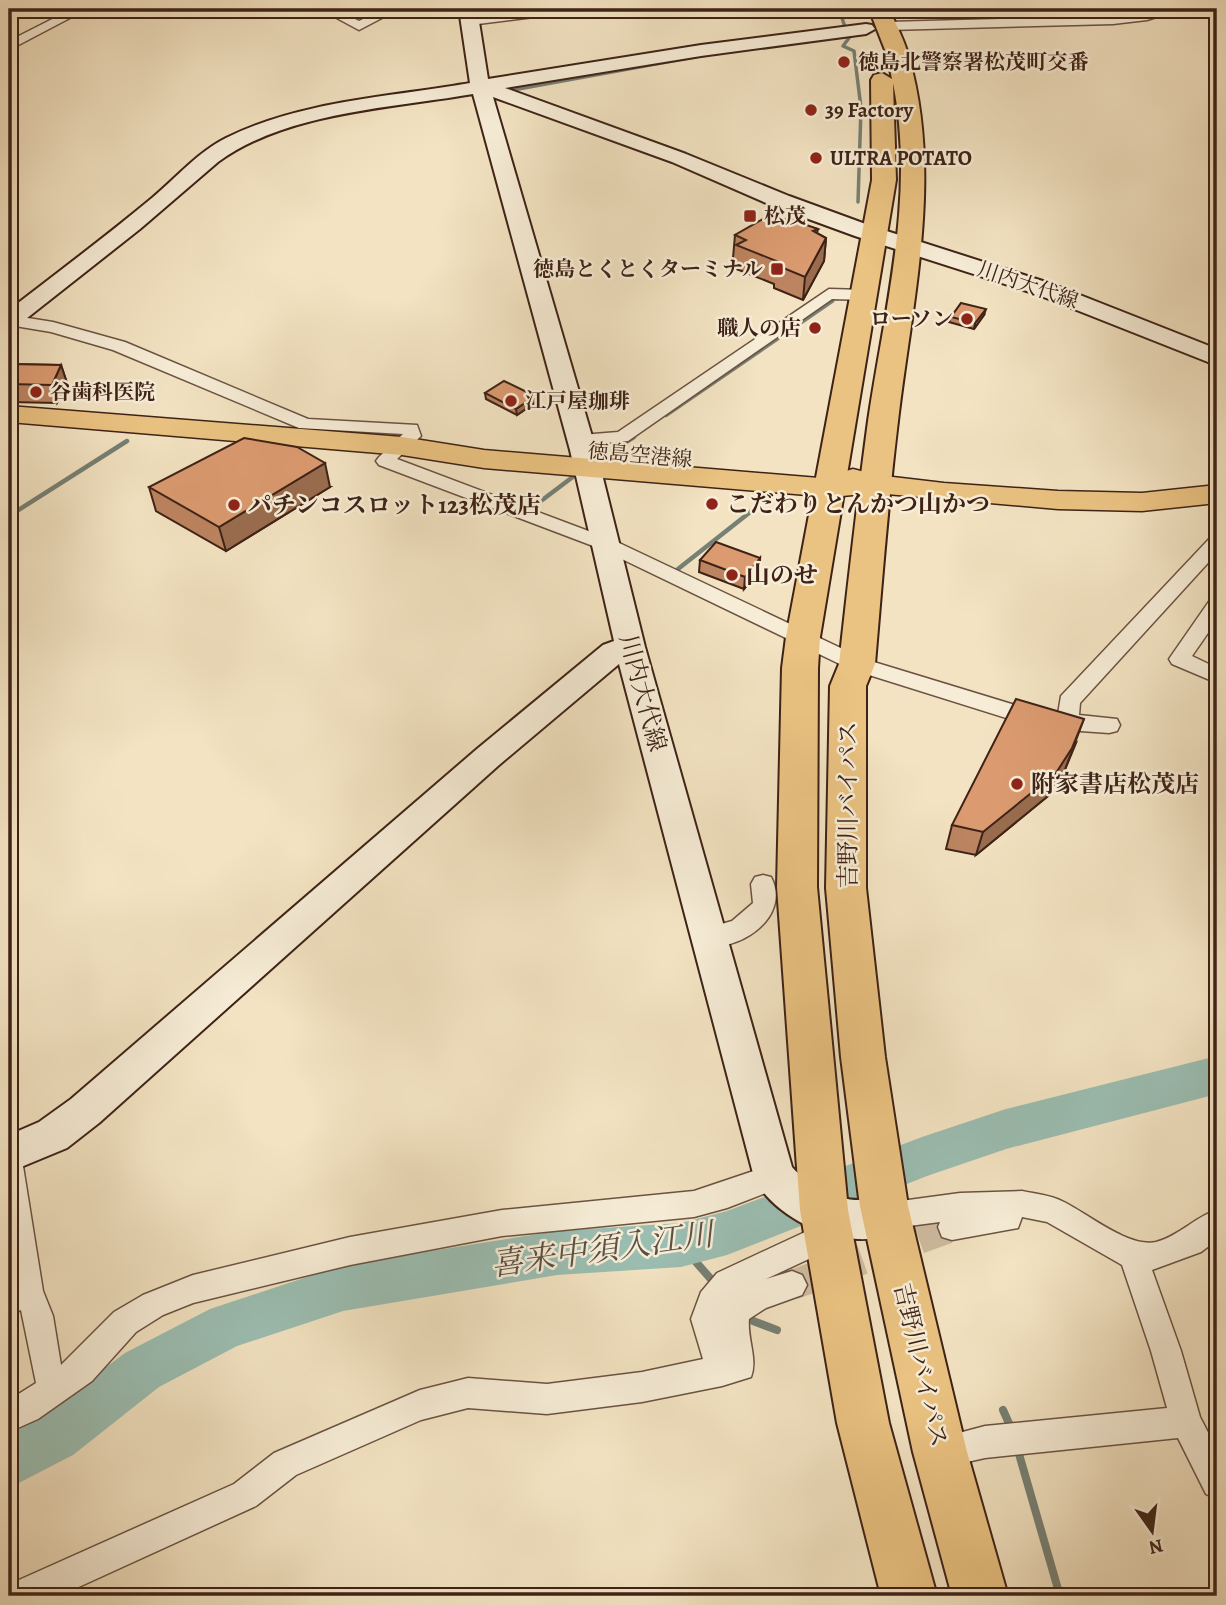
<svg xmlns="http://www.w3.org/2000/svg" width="1226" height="1605" viewBox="0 0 1226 1605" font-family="Alegreya,'Noto Serif JP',serif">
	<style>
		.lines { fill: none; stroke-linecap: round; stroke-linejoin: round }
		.stream-far2 { stroke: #768074; stroke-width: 3.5 }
		.stream-far1 { stroke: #768074; stroke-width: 4.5 }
		.stream { stroke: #768074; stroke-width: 8 }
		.river { fill: #9bbeb2; fill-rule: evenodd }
		.street-tunnel { stroke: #cfbca0; stroke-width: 30; stroke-dasharray: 30 15; stroke-linecap: butt }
		.street-casing { stroke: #6b5242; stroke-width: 3 }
		.secondary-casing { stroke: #3e2217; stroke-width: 4 }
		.primary-casing { stroke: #3e2217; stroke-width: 3 }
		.highway-casing { stroke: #3e2217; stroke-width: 4 }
		.street { fill: #f7edd7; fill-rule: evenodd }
		.secondary { fill: #f7edd7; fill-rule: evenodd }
		.primary { fill: #eac281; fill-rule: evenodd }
		.highway { fill: #eac281; fill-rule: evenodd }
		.wall { fill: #bc8460; stroke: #3e2217; stroke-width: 2 }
		.shaded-wall { fill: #996c4e; stroke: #3e2217; stroke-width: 2 }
		.building { fill: #db9a70; stroke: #3e2217; stroke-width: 2 }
		.poi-dot { fill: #8f2418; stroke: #f7edd7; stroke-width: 2.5 }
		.labels { text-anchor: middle; stroke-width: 5; stroke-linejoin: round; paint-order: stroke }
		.far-poi-label { font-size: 21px; font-weight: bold; fill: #3e2217; stroke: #f7edd7; text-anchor: start }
		.far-street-label { font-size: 21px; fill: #3e2217; stroke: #f7edd7 }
		.poi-label { font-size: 24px; font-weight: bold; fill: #3e2217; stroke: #f7edd7; text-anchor: start }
		.street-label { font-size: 24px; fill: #3e2217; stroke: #f7edd7 }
		.near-water-label { font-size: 32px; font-style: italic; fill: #5a5146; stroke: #f7edd7 }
	</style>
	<rect width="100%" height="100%" fill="#f3e3c2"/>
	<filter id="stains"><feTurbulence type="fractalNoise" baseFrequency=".00286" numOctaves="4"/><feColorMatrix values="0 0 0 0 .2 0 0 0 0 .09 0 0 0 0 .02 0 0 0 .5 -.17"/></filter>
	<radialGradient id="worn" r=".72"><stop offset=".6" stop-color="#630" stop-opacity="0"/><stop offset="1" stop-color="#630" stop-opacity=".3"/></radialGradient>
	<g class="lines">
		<g class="stream-far2">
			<polyline points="839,9 847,33"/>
			<polyline points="848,34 849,38 843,46 854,51 861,108 858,202"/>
			<polyline points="513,90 705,55"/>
		</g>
		<g class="stream-far1">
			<polyline points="666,415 832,301"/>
			<polyline points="621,445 634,437"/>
			<polyline points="533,507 574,476"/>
			<polyline points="9,516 127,441"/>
			<polyline points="678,569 768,498"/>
		</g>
		<g class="stream">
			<polyline points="681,1245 717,1286"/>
			<polyline points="745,1313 753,1321 777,1330"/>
			<polyline points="1003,1410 1012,1430"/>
			<polyline points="1017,1447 1060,1596"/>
		</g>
		<polygon class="river" points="1217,1056 1217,1094 1006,1149 927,1176 727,1255 681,1267 557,1275 343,1311 237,1346 159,1387 73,1455 9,1488 9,1435 37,1419 125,1353 210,1309 343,1265 557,1231 681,1223 727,1211 922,1137 1006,1109"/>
		<polyline class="street-tunnel" points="792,1285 952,1227"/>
		<g class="street-casing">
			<g id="street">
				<polygon points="72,9 87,9 9,50 9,41"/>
				<polygon points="320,9 335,9 359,21 384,9 399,9 359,30"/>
				<polygon points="539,9 572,9 566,13 470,25 464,21 470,17"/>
				<polygon points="1162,9 1182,9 1147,20 1113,24 889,30 883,26 889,22 1113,16"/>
				<polygon points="829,289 865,290 873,295 865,300 832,299 628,441 581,445 572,440 581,435 618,432"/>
				<polygon points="9,315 53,322 125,342 308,419 417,425 421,436 397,459 615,541 864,659 1038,712 1058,714 1061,696 1210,538 1217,536 1217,553 1080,703 1079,715 1117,719 1120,725 1117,731 1109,733 1038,728 850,669 601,549 379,465 376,461 379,457 403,434 299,428 113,350 51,332 9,325"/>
				<polygon points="1217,598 1217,620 1192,656 1217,668 1217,683 1172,664 1169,659 1210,600"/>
				<path d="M763 875 771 877C793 918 734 956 700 944L697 937 700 930 732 921 753 903 751 884 755 877Z"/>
				<polygon points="9,1153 19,1157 23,1166 43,1291 53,1316 61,1365 114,1312 143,1295 193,1275 350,1237 502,1210 694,1191 774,1164 784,1168 788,1177 784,1186 727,1208 694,1217 502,1236 350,1265 193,1303 163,1315 136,1332 92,1381 38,1419 9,1432 9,1400 36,1383 21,1310 9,1314 9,1286 13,1284 9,1256"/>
				<path d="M1022 1191C1036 1194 1051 1195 1064 1202 1088 1214 1129 1248 1156 1242 1179 1236 1195 1217 1217 1210V1240L1201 1252 1152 1270 1181 1351 1200 1417 1217 1450V1499L1206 1494 1178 1438 985 1458 940 1468 929 1463 924 1452 929 1441 985 1426 1167 1408 1151 1351 1122 1265 1047 1222 1022 1217 1018 1228 952 1240 942 1237 938 1227 940 1222 886 1229 876 1225 872 1216 876 1207 886 1203 960 1193Z"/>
				<path d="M833 1219 843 1223 847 1233 843 1243 766 1279 792 1271 802 1275 807 1285 802 1295 766 1308 749 1319C747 1339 758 1359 751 1377L722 1386 642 1402 547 1414 468 1408 421 1420 296 1475 256 1506 59 1596H9L10 1584 234 1484 274 1453 420 1390 468 1378 547 1384 642 1372 703 1359 691 1319 701 1292 717 1273Z"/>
			</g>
		</g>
		<g class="secondary-casing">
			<path id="secondary" d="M459 9H477L488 79 701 45 866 24 872 25 875 29 866 34 701 56 505 88 686 154 789 196 871 226 1052 284 1217 349V364L1208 362 1036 294 855 236 773 206 672 162 493 97 596 450 645 647 792 1167C809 1186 836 1201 862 1200 879 1200 884 1196 901 1202L907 1216 901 1230C887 1235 873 1240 858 1239 820 1238 770 1212 754 1177L619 664 499 765 99 1123 67 1148 9 1172V1135L39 1122 71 1099 477 749 603 645 614 641 570 450 473 94C392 108 286 112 218 162L140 229 17 326 9 328V310C57 273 105 237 152 198 176 178 198 152 226 138 300 101 390 97 470 83Z"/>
		</g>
		<g class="primary-casing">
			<polygon id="primary" points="9,406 402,437 484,450 831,479 838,478 843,472 853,469 876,475 944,483 1058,491 1142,493 1217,485 1217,503 1142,511 1058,509 875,493 831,497 484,468 402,455 9,422"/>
		</g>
		<g class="highway-casing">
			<path id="highway" d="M869 9H889C896 25 905 41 909 58 943 177 912 301 898 421 888 502 882 583 875 664L866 686V888L885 1057 908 1206 967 1452 1008 1596H952L913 1452 860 1206 841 1057 826 888 830 686 839 664C848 583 857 502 868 421 884 311 916 195 893 83L896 180 820 637 818 668 817 887 848 1210 889 1423 937 1596H881L837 1423 800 1210 777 887 782 668 786 637 872 180 871 80 874 75 882 73 892 79 887 55Z"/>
		</g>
		<use href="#street" class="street"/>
		<use href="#secondary" class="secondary"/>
		<use href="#primary" class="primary"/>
		<use href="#highway" class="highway"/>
	</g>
	<g class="wall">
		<polygon points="784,220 818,229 817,233 826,238 824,261 803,300 774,288 774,284 734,268 735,259 733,258 735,235"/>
		<polygon points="984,315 974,329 949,322 951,317"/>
		<polygon points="9,364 61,365 67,383 57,403 9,402"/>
		<polygon points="485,393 535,396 536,402 517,415 486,399"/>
		<polygon points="149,487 330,487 226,551 156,511"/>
		<polygon points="760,558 759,570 744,589 699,572 700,560"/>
		<polygon points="1076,743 1064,772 1048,796 976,855 946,849 952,825"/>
	</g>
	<g class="shaded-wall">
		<polygon points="826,238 824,261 803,300 805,277"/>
		<polygon points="986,309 984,315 974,329 975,323"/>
		<polygon points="61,365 67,383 57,403 52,385"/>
		<polygon points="535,396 536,402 517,415 516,409"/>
		<polygon points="325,463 330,487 226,551 219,527"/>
		<polygon points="760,558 759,570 744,589 745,577"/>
		<polygon points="1084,719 1064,772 1048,796 976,855 983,832"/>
	</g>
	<g class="building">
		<polygon points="770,215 784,220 787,218 818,229 813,231 826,238 805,277 776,265 779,262 736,245 746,240 735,235"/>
		<polygon points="961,303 986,309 975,323 951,317"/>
		<polygon points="9,364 61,365 52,385 9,384"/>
		<polygon points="504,381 535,396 516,409 485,393"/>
		<polygon points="244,438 297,447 325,463 219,527 149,487"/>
		<polygon points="716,542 760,558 745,577 700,560"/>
		<polygon points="1016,699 1084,719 1072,748 1056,773 983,832 952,825"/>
	</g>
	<g class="poi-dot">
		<circle cx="844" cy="62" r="7"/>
		<circle cx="811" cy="110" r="7"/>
		<circle cx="816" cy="158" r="7"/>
		<rect x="743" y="209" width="14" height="14" rx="3.5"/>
		<rect x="770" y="262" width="14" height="14" rx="3.5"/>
		<circle cx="967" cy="319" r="7"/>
		<circle cx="815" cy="328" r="7"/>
		<circle cx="36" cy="392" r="7"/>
		<circle cx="511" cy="401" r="7"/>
		<circle cx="712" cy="504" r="7"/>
		<circle cx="234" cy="505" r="7"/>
		<circle cx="732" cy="575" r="7"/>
		<circle cx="1017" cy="784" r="7"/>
	</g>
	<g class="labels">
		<g class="far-poi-label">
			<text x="858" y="69">徳島北警察署松茂町交番</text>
			<text x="825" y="117">39 Factory</text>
			<text x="830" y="165">ULTRA POTATO</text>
			<text x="764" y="223">松茂</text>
			<text x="763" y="276" text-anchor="end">徳島とくとくターミナル</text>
			<text x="953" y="326" text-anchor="end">ローソン</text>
			<text x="801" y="335" text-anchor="end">職人の店</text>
			<text x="50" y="399">谷歯科医院</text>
			<text x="525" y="408">江戸屋珈琲</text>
		</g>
		<g class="far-street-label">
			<text transform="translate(1028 285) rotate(19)" y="7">川内大代線</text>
			<text transform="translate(640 455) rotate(5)" y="7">徳島空港線</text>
		</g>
		<g class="poi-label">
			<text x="726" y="512">こだわりとんかつ山かつ</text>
			<text x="248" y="513">パチンコスロット123松茂店</text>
			<text x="746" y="583">山のせ</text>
			<text x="1031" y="792">附家書店松茂店</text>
		</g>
		<g class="street-label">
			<text transform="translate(643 693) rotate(75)" y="8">川内大代線</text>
			<text transform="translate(848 805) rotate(-90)" y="8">吉野川バイパス</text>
			<text transform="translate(921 1365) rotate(77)" y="8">吉野川バイパス</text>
		</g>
		<g class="near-water-label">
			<text transform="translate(602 1249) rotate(-8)" y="11">喜来中須入江川</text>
		</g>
	</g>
	<rect width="1226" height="1605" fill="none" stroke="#f3e3c2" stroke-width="35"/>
	<rect x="10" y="10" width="1205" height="1584" fill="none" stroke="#3e2217" stroke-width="3.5"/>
	<rect x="18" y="18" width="1191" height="1570" fill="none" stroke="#3e2217" stroke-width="2"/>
	<g transform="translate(1152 1531) rotate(166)" stroke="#f7edd7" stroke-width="5" paint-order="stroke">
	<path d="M0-5L12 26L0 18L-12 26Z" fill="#3e2217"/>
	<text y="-10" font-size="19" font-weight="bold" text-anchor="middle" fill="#3e2217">N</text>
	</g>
	<rect width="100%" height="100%" filter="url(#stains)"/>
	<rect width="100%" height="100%" fill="url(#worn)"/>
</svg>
